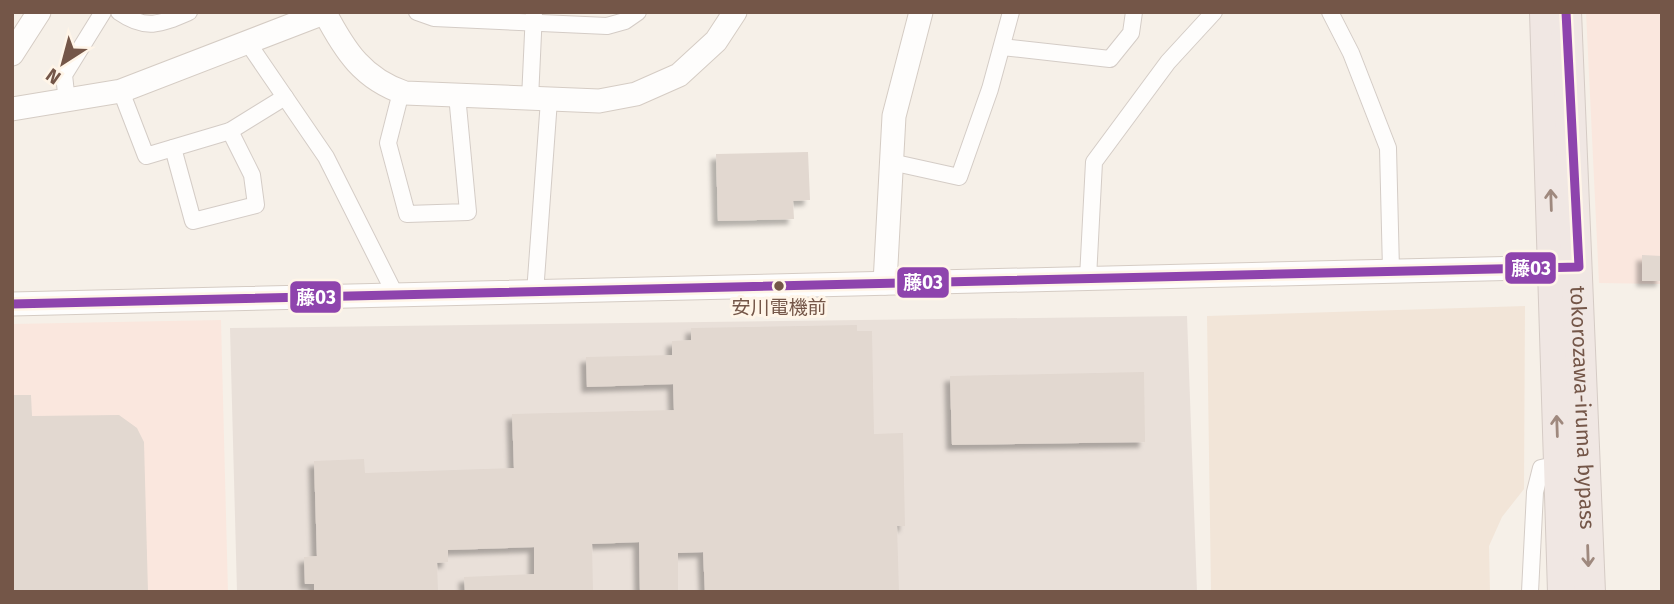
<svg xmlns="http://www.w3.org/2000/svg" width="1674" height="604" viewBox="0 0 1674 604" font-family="'Fira Sans','Noto Sans JP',sans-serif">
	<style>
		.residential { fill: #f2e5d8 }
		.commercial { fill: #fae7de }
		.industrial { fill: #e9e0d9 }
		.building { fill: #e2d8d0; filter: url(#shadow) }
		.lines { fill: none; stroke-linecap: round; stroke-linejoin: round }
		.street-casing { stroke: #d4ccc6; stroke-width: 18 }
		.secondary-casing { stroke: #d5ccc4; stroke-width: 25 }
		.highway-casing { stroke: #d5cbc5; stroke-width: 32 }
		.street { stroke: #fefdfc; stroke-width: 16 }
		.secondary { stroke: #fefdfc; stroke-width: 23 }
		.highway { stroke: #f0e7e3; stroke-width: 30 }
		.bus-1-casing { stroke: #fff5e8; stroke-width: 14 }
		.bus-1 { stroke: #8e44ad; stroke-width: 9 }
		.oneway { stroke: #9f897e }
		.bus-dot { fill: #745648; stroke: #fff5e8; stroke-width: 2.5 }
		.labels { text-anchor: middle; stroke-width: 6; stroke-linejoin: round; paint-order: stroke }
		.bus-label { font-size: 19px; fill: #745648; stroke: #fff5e8 }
		.street-label { font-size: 21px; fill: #745648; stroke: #fff5e8 }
		.line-badge { stroke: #fff5e8; stroke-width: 2.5 }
		.badge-label { font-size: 19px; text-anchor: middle; font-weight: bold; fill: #fff }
	</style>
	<defs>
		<filter id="shadow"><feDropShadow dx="-5.5" dy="5.5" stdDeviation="2" flood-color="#0004"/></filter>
	</defs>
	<rect width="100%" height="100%" fill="#f6f0e8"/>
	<polygon class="residential" points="1525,306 1524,489 1502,517 1489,546 1490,592 1211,592 1207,316"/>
	<g class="commercial">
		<polygon points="1586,12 1662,12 1662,284 1599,283"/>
		<polygon points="221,320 228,592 12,592 12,324"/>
	</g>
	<polygon class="industrial" points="1187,316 1197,592 237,592 230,328"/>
	<g class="building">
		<polygon points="808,152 810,200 793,201 794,219 718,221 716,154"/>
		<polygon points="1642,255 1662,256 1662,281 1642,281"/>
		<polygon points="857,325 857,331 872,331 874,434 903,433 905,526 897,526 899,592 705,592 703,552 678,553 678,592 640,592 639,542 592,544 593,592 465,592 464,577 534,574 534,547 448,550 448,562 437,563 438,592 314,592 314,584 305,584 304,557 317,556 314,461 364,459 365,473 514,468 512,414 674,410 673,384 587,387 586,357 672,355 672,341 691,340 691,328"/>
		<polygon points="1144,372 1145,442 952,445 950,376"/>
		<polygon points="12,395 31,395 32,416 119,415 137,428 144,442 148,592 12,592"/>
	</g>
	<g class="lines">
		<g class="street-casing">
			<g id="street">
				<path d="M119 12C146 31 161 24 189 12"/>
				<polyline points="417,12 434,18 607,26 625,21 638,12"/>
				<polyline points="1330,12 1351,53 1388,148 1391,270"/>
				<polyline points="248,43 326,157 396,296"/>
				<polyline points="1002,47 1110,59 1131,33 1134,12"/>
				<polyline points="121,91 146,156 230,131 285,97"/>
				<polyline points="401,92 388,143 407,214 468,212 457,95"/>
				<polyline points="530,99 534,12"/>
				<polyline points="67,102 64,75 103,12"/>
				<polyline points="173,148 193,221 256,205 252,175 230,131"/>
				<polyline points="891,162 959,177 990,89 1011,12"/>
				<polyline points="1088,278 1094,162 1168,62 1214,12"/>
				<polyline points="535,293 549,100"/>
				<polyline points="1530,592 1535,492 1541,468 1559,464"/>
			</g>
		</g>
		<g class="secondary-casing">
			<g id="secondary">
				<path d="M325 13C345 51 363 79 405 93L599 101 636 94 679 75 716 41 735 12"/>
				<polyline points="12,54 39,12"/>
				<polyline points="12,109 121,91 326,12"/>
				<polyline points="885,283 894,116 921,12"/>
				<polyline points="12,304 1570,267"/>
			</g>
		</g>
		<g class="highway-casing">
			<g id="highway">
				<polyline points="1545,12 1563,592"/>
				<path id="s1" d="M1566 12 1590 592"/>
			</g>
		</g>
		<use href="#street" class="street"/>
		<use href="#secondary" class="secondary"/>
		<use href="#highway" class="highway"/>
		<g class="bus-1-casing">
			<polyline id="bus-1" points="12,304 1579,267 1566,12"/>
		</g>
		<use href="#bus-1" class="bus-1"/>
	</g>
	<defs><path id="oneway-shaft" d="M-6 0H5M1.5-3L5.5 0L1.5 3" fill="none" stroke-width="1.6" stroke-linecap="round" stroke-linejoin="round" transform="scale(1.75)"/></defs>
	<g class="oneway">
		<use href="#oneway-shaft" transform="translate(1551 200) rotate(-92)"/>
		<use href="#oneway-shaft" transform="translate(1557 426) rotate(-92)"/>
		<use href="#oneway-shaft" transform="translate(1588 556) rotate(88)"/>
	</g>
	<circle class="bus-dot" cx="779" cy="286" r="6"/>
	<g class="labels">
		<g class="bus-label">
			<text x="779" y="314">安川電機前</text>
		</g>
		<g class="street-label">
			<text dy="7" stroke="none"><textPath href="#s1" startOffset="396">tokorozawa-iruma bypass</textPath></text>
		</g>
	</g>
	<g class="line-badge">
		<rect x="1504" y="251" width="53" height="34" rx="7" fill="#8e44ad"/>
		<rect x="896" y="266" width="54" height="33" rx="7" fill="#8e44ad"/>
		<rect x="289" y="280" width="53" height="34" rx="7" fill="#8e44ad"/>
	</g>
	<g class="badge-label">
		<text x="1531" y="275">藤03</text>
		<text x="923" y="289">藤03</text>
		<text x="316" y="304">藤03</text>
	</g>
	<rect width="1674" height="604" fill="none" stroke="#745648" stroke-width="28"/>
	<g transform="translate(63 63) rotate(216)" stroke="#fff5e8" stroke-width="5" paint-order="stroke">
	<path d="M0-5L12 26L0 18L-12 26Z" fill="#745648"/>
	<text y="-10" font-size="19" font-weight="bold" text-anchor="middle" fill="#745648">N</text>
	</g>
</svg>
